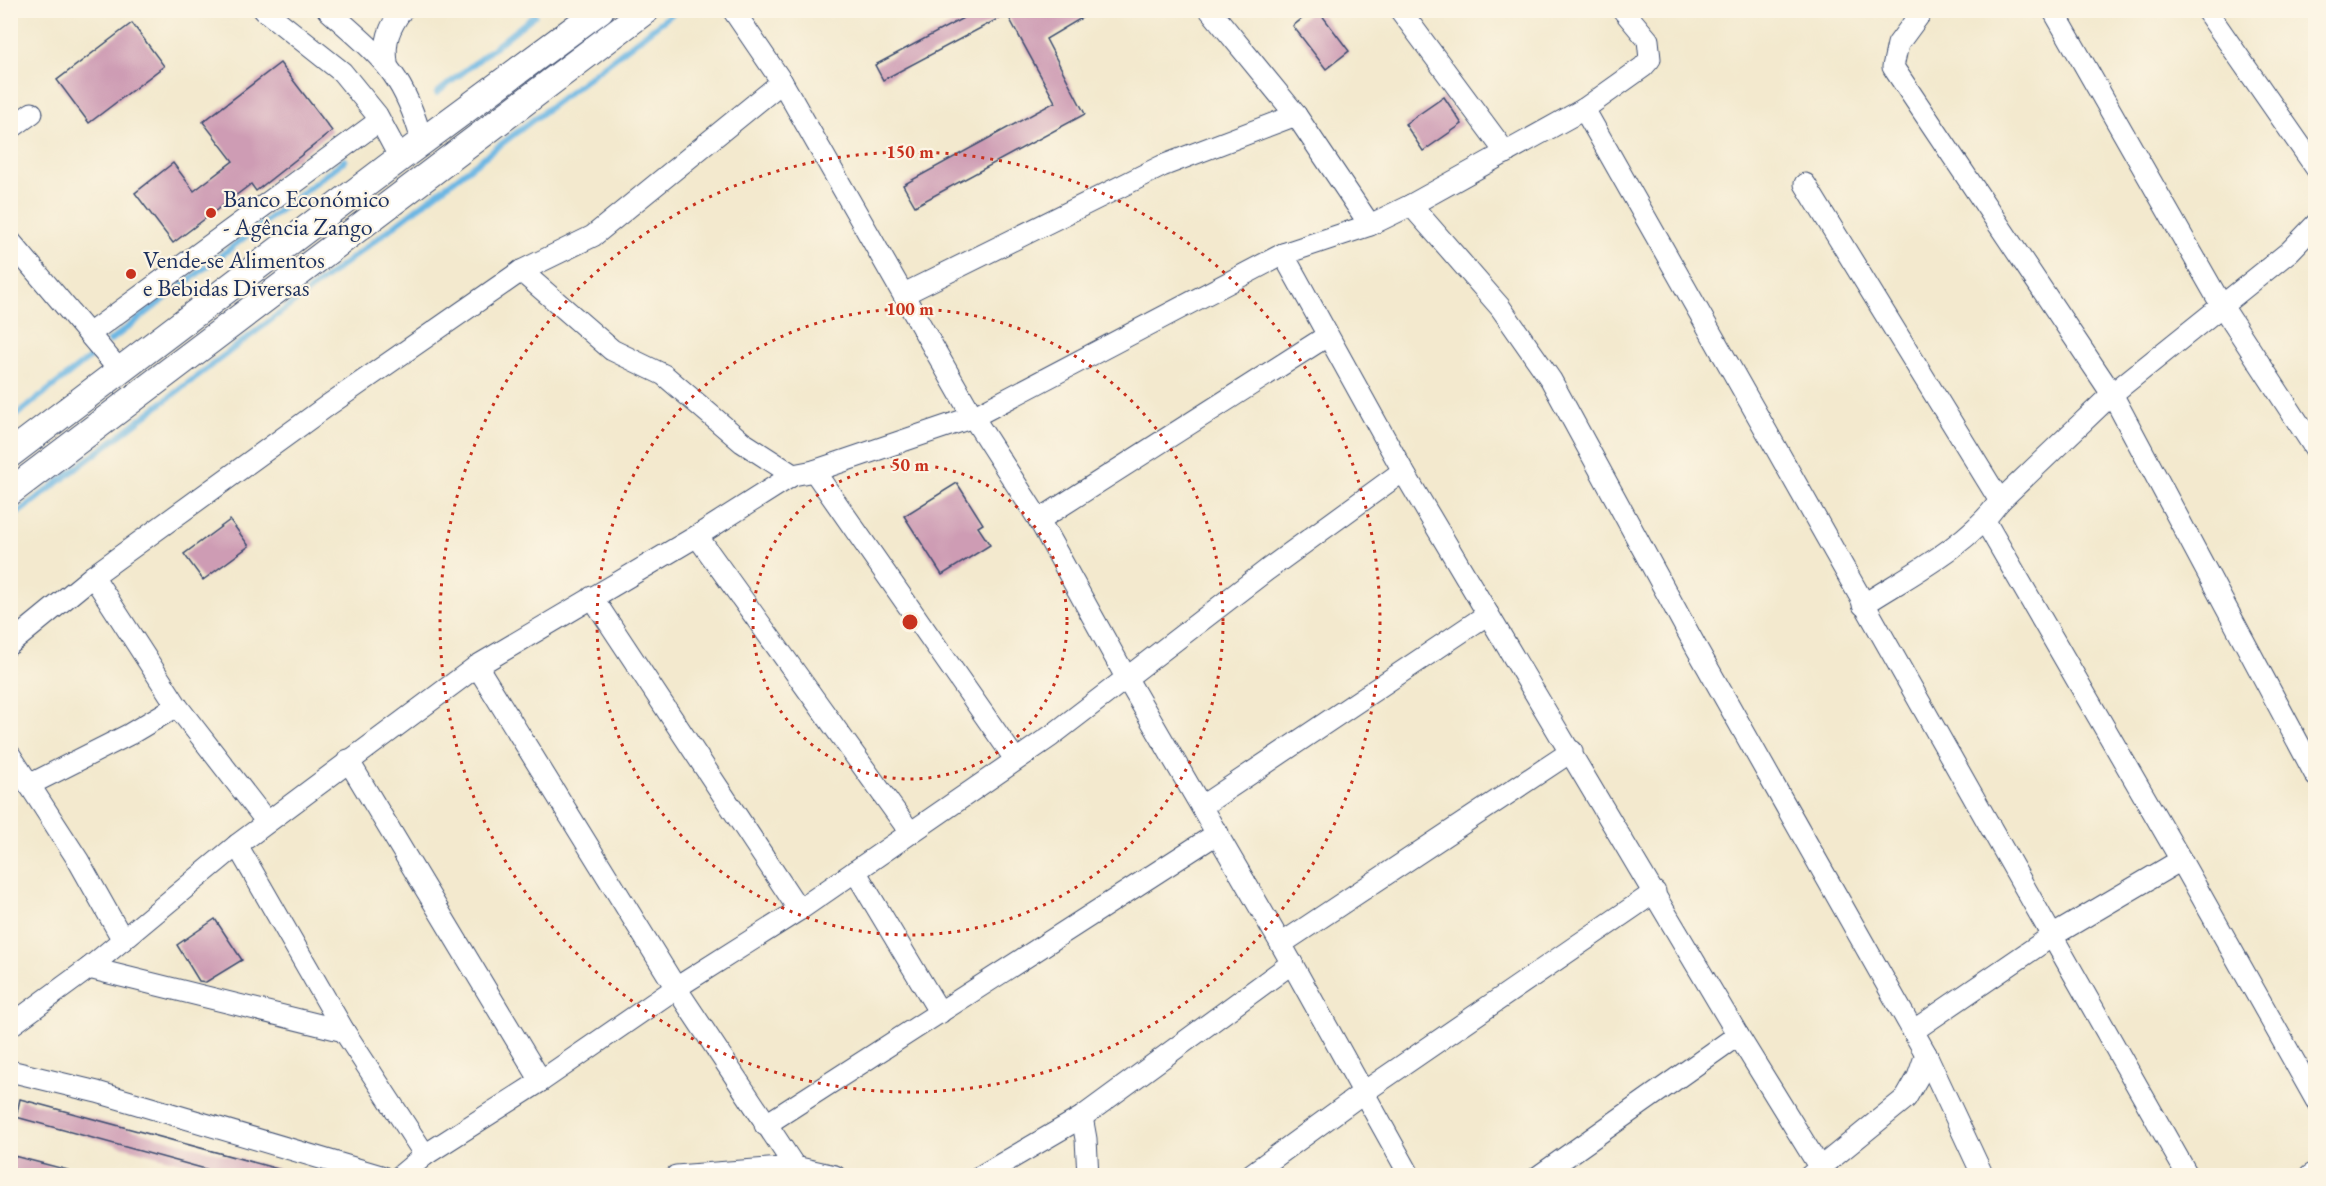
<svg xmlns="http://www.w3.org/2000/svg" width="2326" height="1186" viewBox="0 0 2326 1186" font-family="'EB Garamond',serif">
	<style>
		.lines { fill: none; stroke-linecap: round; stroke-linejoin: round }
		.stream { stroke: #6ab6e3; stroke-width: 6 }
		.building { fill: #ce9cb4 }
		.minor-casing { stroke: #3b4b6f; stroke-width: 23 }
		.major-casing { stroke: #3b4b6f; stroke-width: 29 }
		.minor { stroke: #fff; stroke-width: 21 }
		.major { stroke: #fff; stroke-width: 27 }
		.ring { fill: none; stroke: #c8321e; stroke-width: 3; stroke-dasharray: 3 6 }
		.poi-dot { fill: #c8321e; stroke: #fcf5e5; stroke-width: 2 }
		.labels { text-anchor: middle; stroke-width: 4.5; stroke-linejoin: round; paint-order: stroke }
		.poi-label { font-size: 24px; fill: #1b2f5e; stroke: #fcf5e5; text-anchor: start }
		.centre { fill: #c8321e; stroke: #fcf5e5; stroke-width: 3 }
		.ring-label { font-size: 18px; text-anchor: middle; font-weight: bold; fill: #c8321e; stroke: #fcf5e5; stroke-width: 4.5; stroke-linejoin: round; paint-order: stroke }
	</style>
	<rect width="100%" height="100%" fill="#fcf5e5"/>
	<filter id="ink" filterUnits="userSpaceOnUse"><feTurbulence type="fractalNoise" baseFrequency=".0167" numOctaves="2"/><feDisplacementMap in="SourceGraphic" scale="12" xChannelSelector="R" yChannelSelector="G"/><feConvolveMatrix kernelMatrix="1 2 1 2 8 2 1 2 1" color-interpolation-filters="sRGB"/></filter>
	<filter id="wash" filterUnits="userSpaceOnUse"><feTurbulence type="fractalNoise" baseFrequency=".008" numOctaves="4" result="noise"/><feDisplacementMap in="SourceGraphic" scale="24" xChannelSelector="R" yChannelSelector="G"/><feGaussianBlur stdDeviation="1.35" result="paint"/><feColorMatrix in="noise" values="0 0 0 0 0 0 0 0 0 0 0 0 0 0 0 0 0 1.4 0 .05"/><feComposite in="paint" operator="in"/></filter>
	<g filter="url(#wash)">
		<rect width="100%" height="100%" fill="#f3e9ce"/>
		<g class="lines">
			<g class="stream">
				<polyline points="437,93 535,15"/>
				<polyline points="110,341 345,160"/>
				<polyline points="10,420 92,356"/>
				<polyline points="10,519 677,10"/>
			</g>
		</g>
		<g id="blocks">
			<g class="building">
				<polygon points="978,10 1095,10 1046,39 1085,114 915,206 903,185 1055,102 1007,14 883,80 875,65"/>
				<polygon points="1313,10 1318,10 1349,51 1326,69 1293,26"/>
				<polygon points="132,23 164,66 89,123 57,80"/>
				<polygon points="280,63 332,131 256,191 251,184 173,243 135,193 173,163 194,191 233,161 203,122"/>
				<polygon points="1444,97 1462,124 1423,151 1405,124"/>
				<polygon points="957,483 983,524 978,527 990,545 942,575 904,516"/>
				<polygon points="230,520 249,546 203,580 184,554"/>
				<polygon points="215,919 242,960 206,982 199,981 177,945"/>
				<polygon points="20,1099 282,1170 281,1176 231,1176 16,1117"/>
				<polygon points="10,1155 68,1170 67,1176 10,1176"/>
			</g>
		</g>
	</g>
	<g filter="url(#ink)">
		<use href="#blocks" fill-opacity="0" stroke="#3b4b6f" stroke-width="1.5"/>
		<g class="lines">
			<g class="minor-casing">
				<g id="minor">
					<polyline points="264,10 342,72 377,115 400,158"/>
					<path d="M328 10C380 57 403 71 422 141"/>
					<polyline points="733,10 782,82 973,417 1039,520 1127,679 1281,944 1410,1176"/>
					<polyline points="1210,10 1296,115 1370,225"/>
					<polyline points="1400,10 1506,153"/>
					<polyline points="1923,10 1898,44 1893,67 2112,394 2316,776"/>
					<polyline points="2053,10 2222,306 2316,450"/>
					<polyline points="2206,10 2316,168"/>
					<path d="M387 63C384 41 389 28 402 10"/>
					<polyline points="1584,109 2188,1176"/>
					<polyline points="10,129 32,113"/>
					<polyline points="1805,184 2000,501"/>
					<polyline points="1411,205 1500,307 1551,380 1696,647 1926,1054 1983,1176"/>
					<polyline points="10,241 120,371"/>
					<polyline points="1283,254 1403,471 1738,1035 1820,1168"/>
					<polyline points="521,271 612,350 664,375 742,442 793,475"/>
					<polyline points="904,294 1162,166 1296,115"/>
					<polyline points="89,334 379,121"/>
					<polyline points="814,471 1015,759"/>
					<polyline points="1039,520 1327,336"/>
					<polyline points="1985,521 2181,860 2316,1100"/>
					<polyline points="697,536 910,832"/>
					<polyline points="93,576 327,406 521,271 593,236 782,82"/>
					<polyline points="592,597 799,910"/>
					<path d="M1863 605C1911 574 1966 547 2000 501L2112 394 2290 251 2316 224"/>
					<polyline points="10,644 93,576 177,706 267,822"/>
					<polyline points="477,666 676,988 795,1167"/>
					<polyline points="10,755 78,860 123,940"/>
					<polyline points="348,760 541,1081"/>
					<polyline points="29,785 130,734 177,706"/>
					<polyline points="1202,806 1488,614"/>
					<polyline points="237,845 344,1031 425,1155"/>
					<polyline points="855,871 940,1013"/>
					<polyline points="1281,944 1572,751"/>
					<polyline points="89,968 344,1031"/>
					<polyline points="10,1026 89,968 237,845 477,666 697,536 793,475 814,471 973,417 1283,254 1370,225 1411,205 1584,109 1643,67 1650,59 1648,40 1623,10"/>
					<polyline points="1913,1031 2052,936 2181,860"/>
					<polyline points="10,1071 97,1092 381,1176"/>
					<polyline points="1082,1117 1086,1139 1088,1176"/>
					<polyline points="765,1125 1218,833"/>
					<polyline points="400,1176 425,1155 541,1081 676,988 799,910 1051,736 1267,570 1403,471"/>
					<polyline points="676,1176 795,1167 835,1176"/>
					<polyline points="981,1176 1082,1117 1292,963"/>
					<polyline points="1249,1176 1364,1092 1655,892"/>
					<polyline points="1539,1176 1738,1035"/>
					<polyline points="1810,1176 1906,1098 1918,1077 1926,1054"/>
					<polyline points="2310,1176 2316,1172"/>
				</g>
			</g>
			<g class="major-casing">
				<g id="major">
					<polyline points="10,454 400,158 600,10"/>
					<polyline points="10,492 646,10"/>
				</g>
			</g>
			<use href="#minor" class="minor"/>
			<use href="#major" class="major"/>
		</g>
	</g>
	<g class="ring">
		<circle cx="910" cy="622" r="157"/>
		<circle cx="910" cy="622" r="313"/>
		<circle cx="910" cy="622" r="470"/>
	</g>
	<g class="poi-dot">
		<circle cx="211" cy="213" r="6"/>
		<circle cx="131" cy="274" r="6"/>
	</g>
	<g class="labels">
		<g class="poi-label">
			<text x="223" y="207">Banco Económico<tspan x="223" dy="28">- Agência Zango</tspan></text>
			<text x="143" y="268">Vende-se Alimentos<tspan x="143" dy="28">e Bebidas Diversas</tspan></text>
		</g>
	</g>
	<circle cx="910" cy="622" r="9" class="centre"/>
	<g class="ring-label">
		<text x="910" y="158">150 m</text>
		<text x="910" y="315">100 m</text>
		<text x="910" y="471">50 m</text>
	</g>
	<rect width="2326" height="1186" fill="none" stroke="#fcf5e5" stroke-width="36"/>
</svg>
